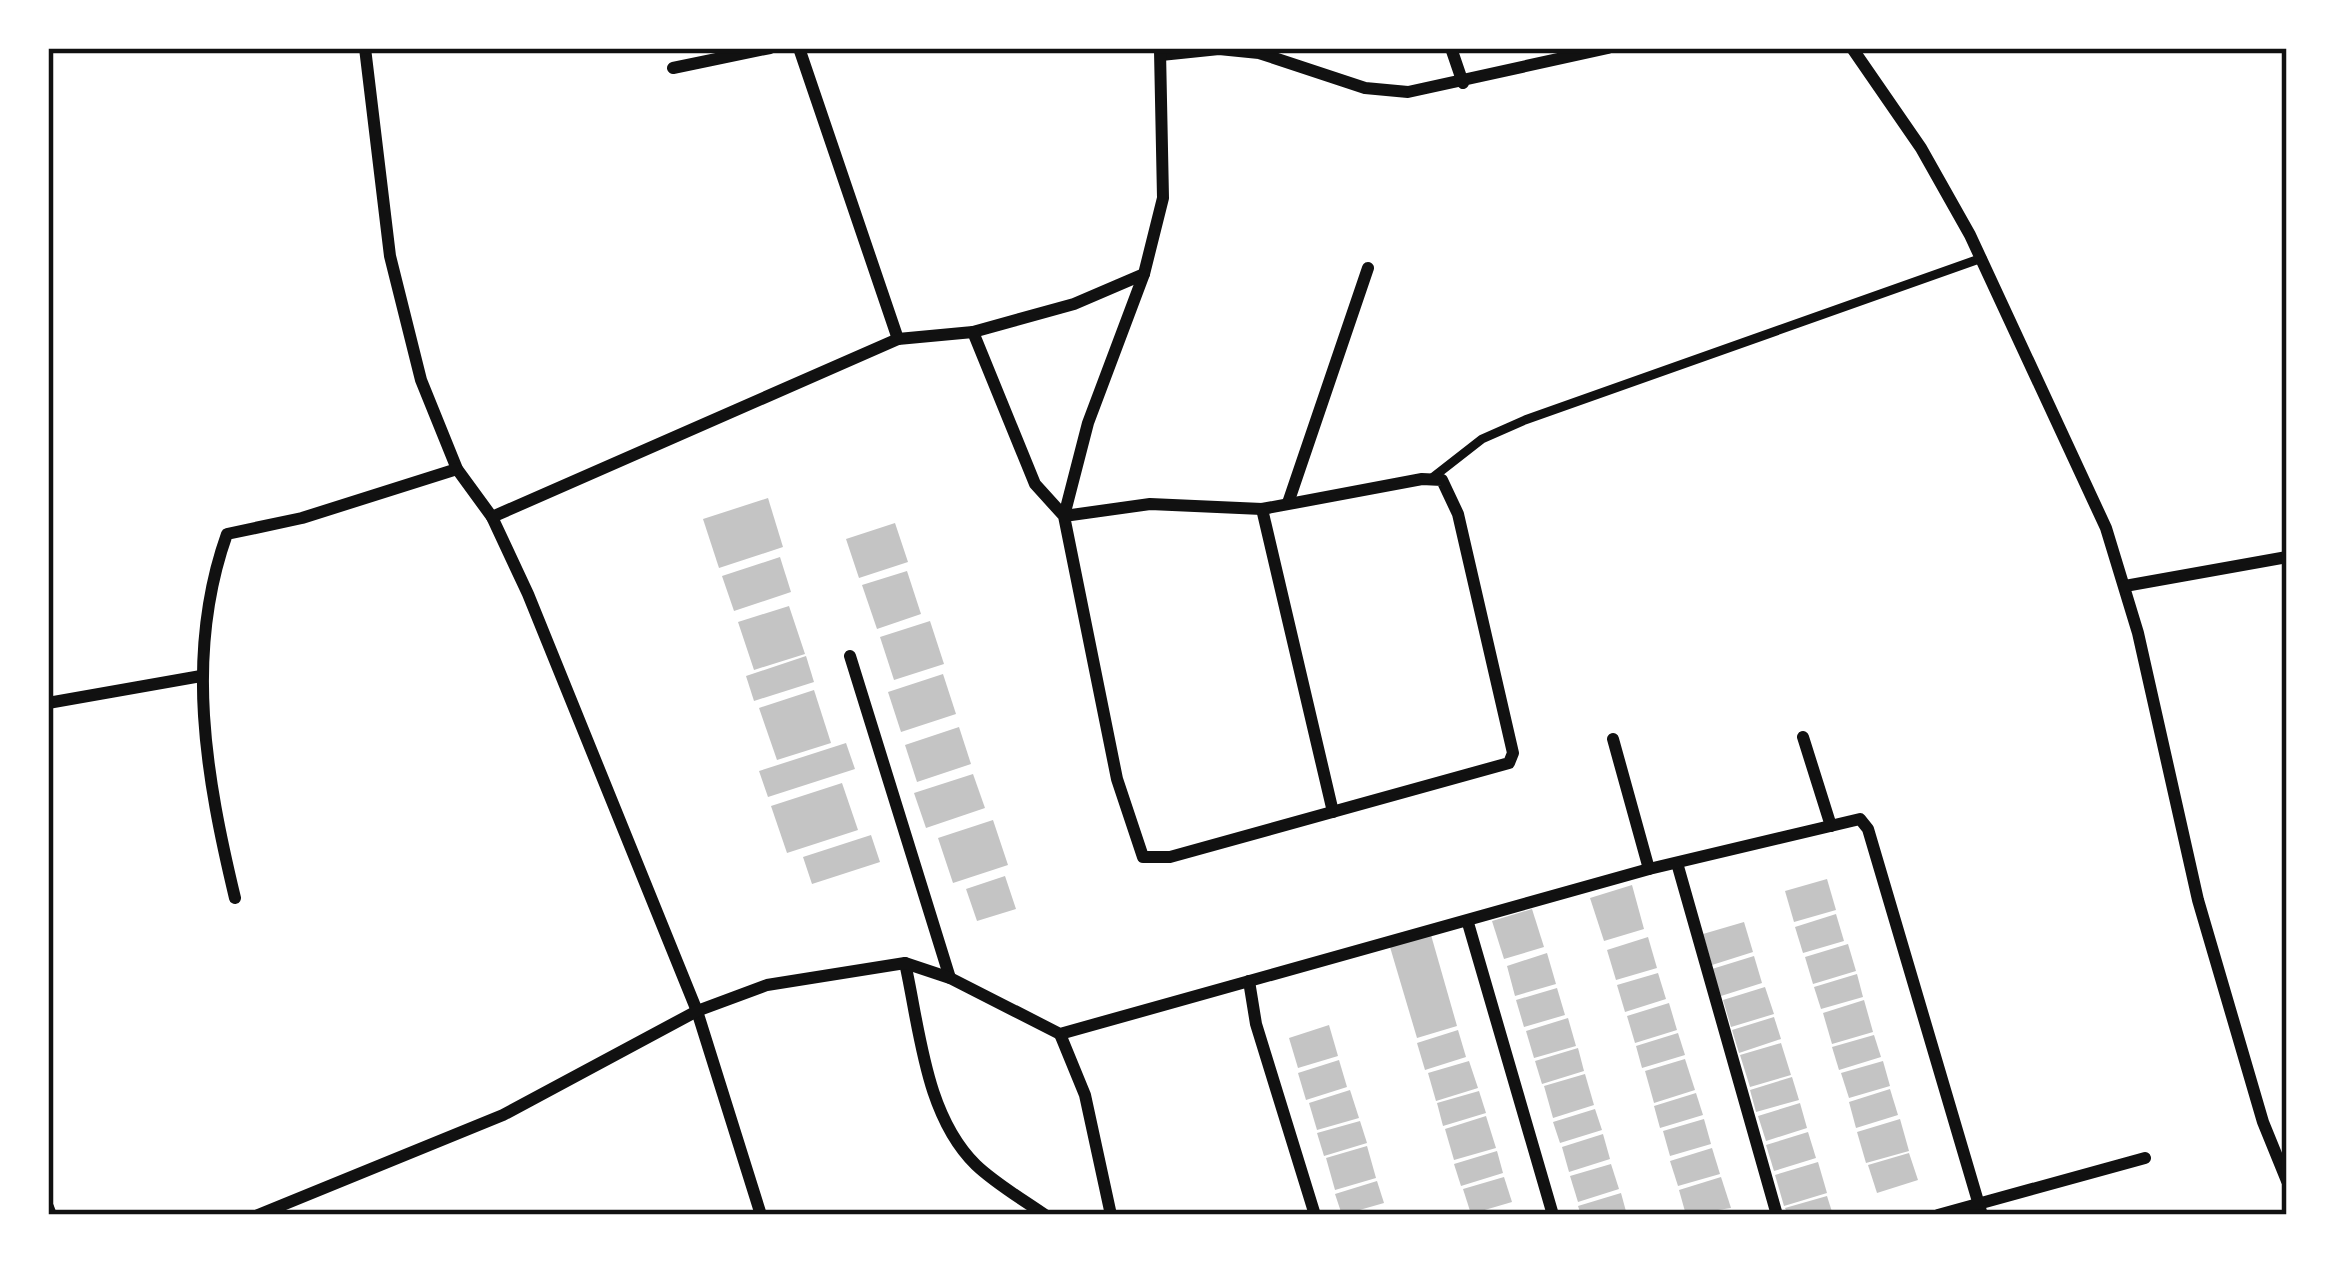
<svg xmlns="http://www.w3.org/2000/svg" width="2335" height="1263" viewBox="0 0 2335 1263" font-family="'Fira Sans',sans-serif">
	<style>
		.building { fill: #c4c4c4 }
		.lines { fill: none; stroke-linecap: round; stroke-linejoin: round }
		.service { stroke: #111; stroke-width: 9 }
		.minor { stroke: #111; stroke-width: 12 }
		.neatline { fill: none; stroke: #111; stroke-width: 4.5 }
	</style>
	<rect width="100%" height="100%" fill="#fff"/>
	<g class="building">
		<polygon points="768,498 783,547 719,568 703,519"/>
		<polygon points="895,523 908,562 859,578 846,539"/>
		<polygon points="780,557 791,592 734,611 722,576"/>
		<polygon points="907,571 921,614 877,629 862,585"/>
		<polygon points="789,606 805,654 754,670 738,622"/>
		<polygon points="930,621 944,664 894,680 880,637"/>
		<polygon points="806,656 814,682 754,701 746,676"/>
		<polygon points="943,674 956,714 901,732 888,692"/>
		<polygon points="814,690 831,743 777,760 759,708"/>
		<polygon points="959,727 971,764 917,782 905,745"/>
		<polygon points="846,743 855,769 768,797 759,771"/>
		<polygon points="973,774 985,808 926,828 914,793"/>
		<polygon points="842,783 858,830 787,853 771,806"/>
		<polygon points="993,820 1008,865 953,883 938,838"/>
		<polygon points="871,835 880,862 812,884 803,857"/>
		<polygon points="1005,876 1016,909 977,921 966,889"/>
		<polygon points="1827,879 1836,910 1794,922 1785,891"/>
		<polygon points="1632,885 1644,929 1604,941 1590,898"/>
		<polygon points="1532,909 1544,947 1504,959 1492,921"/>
		<polygon points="1836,914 1844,941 1803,953 1795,927"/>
		<polygon points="1744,922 1753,952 1712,965 1703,934"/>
		<polygon points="1431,935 1457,1026 1417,1038 1390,947"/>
		<polygon points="1648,937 1657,968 1616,980 1607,950"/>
		<polygon points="1848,944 1856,971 1813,984 1805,957"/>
		<polygon points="1547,953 1556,984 1515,996 1507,966"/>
		<polygon points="1754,956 1762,983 1721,996 1712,969"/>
		<polygon points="1658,973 1666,999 1625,1012 1617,985"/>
		<polygon points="1857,974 1863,997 1821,1009 1814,987"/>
		<polygon points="1765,987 1774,1014 1731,1027 1723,1000"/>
		<polygon points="1557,988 1565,1015 1524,1027 1516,1000"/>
		<polygon points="1864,1000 1873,1032 1832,1044 1823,1013"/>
		<polygon points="1669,1003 1677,1030 1635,1043 1627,1016"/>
		<polygon points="1774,1017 1781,1039 1739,1053 1732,1030"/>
		<polygon points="1568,1018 1576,1046 1534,1058 1526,1031"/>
		<polygon points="1329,1025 1338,1056 1298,1068 1289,1038"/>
		<polygon points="1458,1030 1466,1057 1425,1070 1417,1043"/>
		<polygon points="1678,1033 1685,1055 1642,1068 1636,1046"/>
		<polygon points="1874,1035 1881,1057 1839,1070 1832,1047"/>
		<polygon points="1781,1043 1791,1075 1750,1087 1740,1055"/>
		<polygon points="1578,1048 1584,1071 1542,1084 1535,1061"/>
		<polygon points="1685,1059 1695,1090 1654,1103 1645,1071"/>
		<polygon points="1339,1060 1347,1087 1306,1100 1298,1073"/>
		<polygon points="1469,1061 1478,1088 1436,1101 1428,1073"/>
		<polygon points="1883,1061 1890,1086 1849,1098 1841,1073"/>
		<polygon points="1585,1074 1594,1105 1553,1118 1544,1086"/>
		<polygon points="1792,1077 1799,1100 1756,1112 1750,1090"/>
		<polygon points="1890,1089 1898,1115 1856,1128 1849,1102"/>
		<polygon points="1350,1090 1359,1118 1317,1130 1309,1103"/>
		<polygon points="1479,1091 1486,1113 1443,1126 1437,1103"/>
		<polygon points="1696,1093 1703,1115 1660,1128 1654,1106"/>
		<polygon points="1800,1103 1807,1128 1766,1141 1758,1116"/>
		<polygon points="1595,1109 1602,1130 1560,1143 1553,1122"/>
		<polygon points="1486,1116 1496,1148 1454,1160 1445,1129"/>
		<polygon points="1704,1119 1711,1144 1670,1156 1663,1131"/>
		<polygon points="1900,1119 1909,1151 1866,1163 1857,1132"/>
		<polygon points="1360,1121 1367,1143 1324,1156 1317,1133"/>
		<polygon points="1808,1132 1816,1158 1774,1171 1766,1145"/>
		<polygon points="1603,1134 1610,1159 1569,1172 1562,1147"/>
		<polygon points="1367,1146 1376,1178 1335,1190 1326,1158"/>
		<polygon points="1712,1148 1720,1174 1678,1186 1670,1161"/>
		<polygon points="1497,1151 1503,1173 1461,1186 1454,1164"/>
		<polygon points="1909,1153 1918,1180 1877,1193 1868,1165"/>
		<polygon points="1818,1162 1827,1193 1784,1206 1775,1175"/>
		<polygon points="1611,1164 1619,1189 1578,1202 1570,1176"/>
		<polygon points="1504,1177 1512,1202 1471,1214 1463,1189"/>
		<polygon points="1721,1177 1731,1208 1686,1215 1679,1190"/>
		<polygon points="1377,1181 1384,1203 1342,1215 1335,1194"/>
		<polygon points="1621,1193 1627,1215 1581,1215 1578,1206"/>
		<polygon points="1827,1196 1833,1215 1788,1215 1785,1208"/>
	</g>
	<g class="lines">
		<polyline class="service" points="1432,478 1482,439 1525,420 1982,258"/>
		<g class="minor">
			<polyline points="365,48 390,256 421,380 457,469 492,517 528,594 697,1011 761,1215"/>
			<polyline points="799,48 898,339"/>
			<polyline points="1451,48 1463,83"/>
			<polyline points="1852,48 1921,148 1970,235 2106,528 2138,633 2198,900 2263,1122 2287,1181"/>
			<polyline points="1161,55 1219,49 1259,53 1365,88 1408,92 1608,48"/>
			<polyline points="673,68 770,48"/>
			<polyline points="973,332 1074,304 1144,274 1163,198 1160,51"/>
			<polyline points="1288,503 1368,268"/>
			<polyline points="1262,509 1333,812"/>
			<polyline points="492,517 898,339 973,332 1035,484 1064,516 1150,504 1262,509 1422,479 1442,480 1458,514 1513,753 1509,763 1170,857 1143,857 1117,779 1064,516 1088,423 1144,274"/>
			<polyline points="2125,586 2287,557"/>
			<polyline points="850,656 950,978"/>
			<polyline points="48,703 201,676"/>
			<polyline points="1803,737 1831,826"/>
			<polyline points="1613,739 1649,869"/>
			<polyline points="1677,863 1777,1215"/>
			<path d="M235 898C206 777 184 654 227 534L302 518 457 469"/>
			<polyline points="1468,923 1553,1215"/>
			<path d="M905 963C920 1030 925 1115 976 1165 996 1184 1022 1199 1045 1215"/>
			<polyline points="1249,981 1256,1024 1315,1215"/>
			<polyline points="1060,1034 1085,1095 1111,1215"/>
			<polyline points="48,1207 51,1215"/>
			<polyline points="258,1215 503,1115 697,1011 767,985 905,963 950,978 1060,1034 1649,869 1860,819 1868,829 1982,1215"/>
			<polyline points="1938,1215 2145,1158"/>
		</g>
	</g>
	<rect width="2335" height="1263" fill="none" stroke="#ffffff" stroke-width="102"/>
	<rect x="51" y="51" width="2233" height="1161" class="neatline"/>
</svg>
